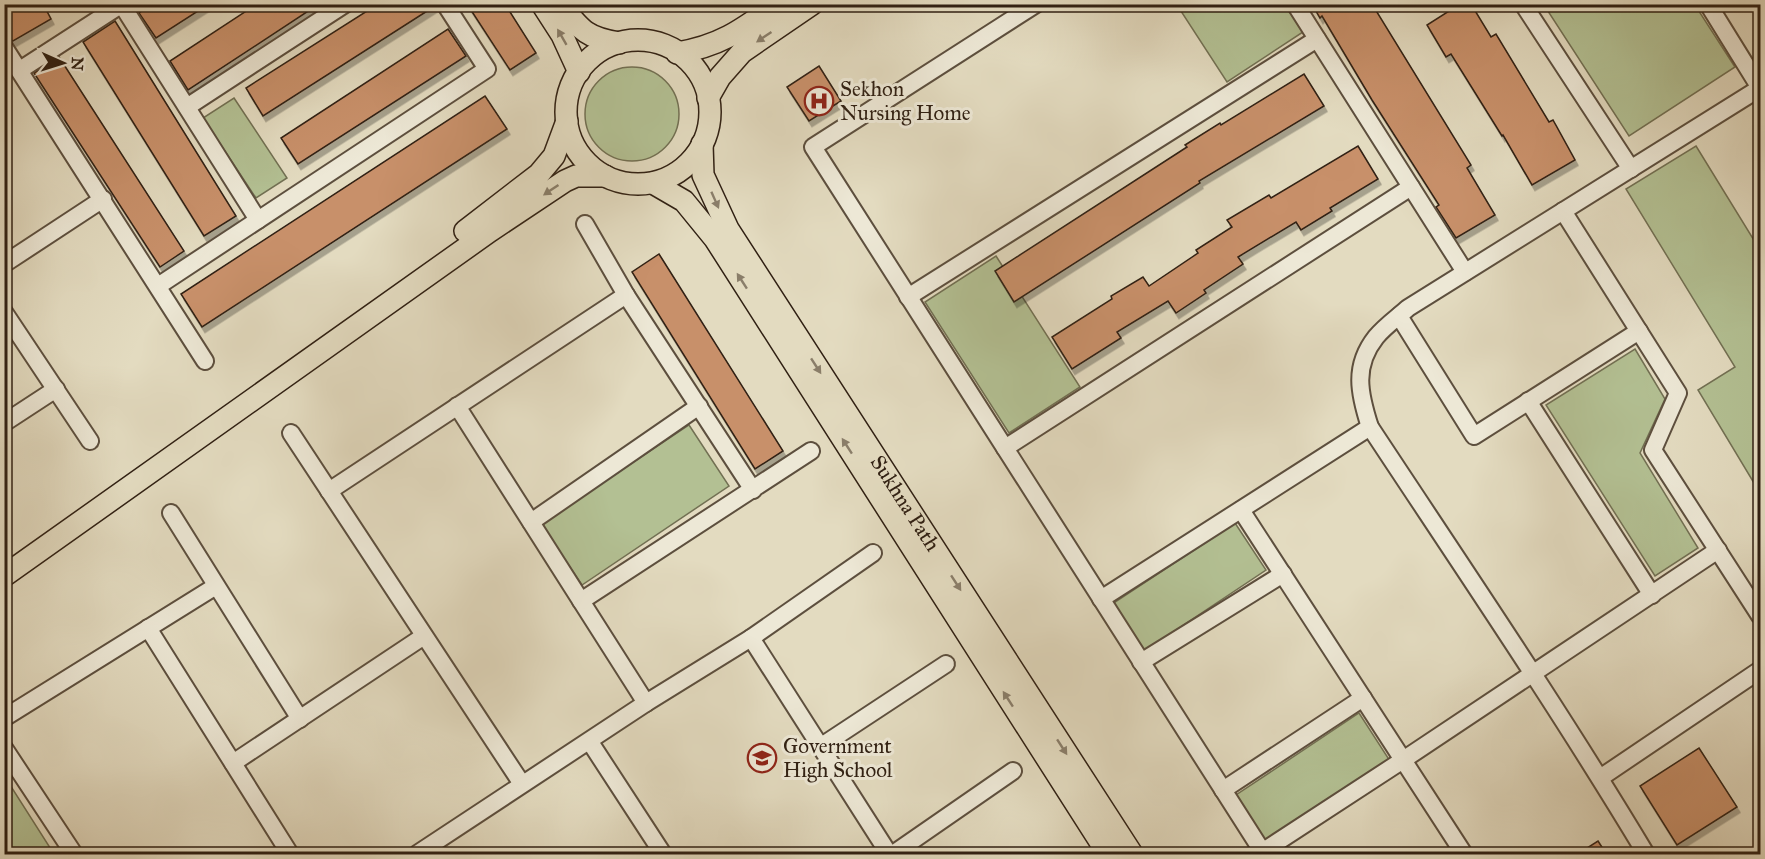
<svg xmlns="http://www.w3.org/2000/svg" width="1765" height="859" viewBox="0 0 1765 859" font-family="'IM FELL Great Primer',serif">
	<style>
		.green { fill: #b3c093; stroke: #727053; stroke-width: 1.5 }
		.building { fill: #c8906a; stroke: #302013; stroke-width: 1.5; filter: url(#shadow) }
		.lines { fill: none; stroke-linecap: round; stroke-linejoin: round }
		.minor-casing { stroke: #5d4f3e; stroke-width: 20 }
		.major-casing { stroke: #302013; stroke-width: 24 }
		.minor { stroke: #ede8d6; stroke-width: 16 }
		.major { stroke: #e3dbc0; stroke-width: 21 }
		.oneway { fill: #8a7e6a }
		.labels { text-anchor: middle; stroke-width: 6; stroke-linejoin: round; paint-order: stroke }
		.poi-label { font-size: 21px; fill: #302013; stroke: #ede8d6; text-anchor: start }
		.street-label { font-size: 21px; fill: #302013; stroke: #ede8d6 }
	</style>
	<defs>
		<filter id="shadow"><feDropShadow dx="3" dy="5.5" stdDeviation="0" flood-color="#0004"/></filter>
	</defs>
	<rect width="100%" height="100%" fill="#e3dbc0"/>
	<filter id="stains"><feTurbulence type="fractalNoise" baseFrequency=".00333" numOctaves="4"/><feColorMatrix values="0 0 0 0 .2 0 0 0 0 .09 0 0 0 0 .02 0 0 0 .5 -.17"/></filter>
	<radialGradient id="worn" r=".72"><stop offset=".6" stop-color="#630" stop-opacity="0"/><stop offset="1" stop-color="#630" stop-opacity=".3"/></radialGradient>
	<g class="green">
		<polygon points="1177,5 1285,5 1303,32 1227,82"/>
		<polygon points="1544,5 1695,5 1735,67 1629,136"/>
		<circle cx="632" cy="114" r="47"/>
		<polygon points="234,98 287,178 256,198 203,118"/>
		<polygon points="1696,146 1760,250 1760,493 1698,390 1735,367 1626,189"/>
		<polygon points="996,256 1080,387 1009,433 925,302"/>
		<polygon points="1635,349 1665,399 1640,453 1698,548 1655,576 1546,405"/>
		<polygon points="689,425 729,486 582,585 541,524"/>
		<polygon points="1235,523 1266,570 1143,652 1112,604"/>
		<polygon points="1359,713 1390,761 1267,843 1236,795"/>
		<polygon points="4,777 5,777 54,854 5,854"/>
	</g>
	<g class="building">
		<polygon points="23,4 43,4 51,19 13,41 4,37 4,16"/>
		<polygon points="152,4 209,4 156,38 139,13"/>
		<polygon points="257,4 319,4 188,90 170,61"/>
		<polygon points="378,4 435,4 435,6 263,116 246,88"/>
		<polygon points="467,4 505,4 536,53 510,70"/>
		<polygon points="1312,4 1372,4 1471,165 1467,168 1495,215 1456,238 1436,207 1439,205 1372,100 1322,16 1320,18"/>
		<polygon points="1460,4 1471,4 1491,37 1496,34 1549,122 1553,120 1575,160 1532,185 1503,135 1502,136 1451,54 1446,57 1427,25"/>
		<polygon points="115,21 236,216 204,236 83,42"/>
		<polygon points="448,29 466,56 298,164 281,138"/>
		<polygon points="59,57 184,251 160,267 34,73"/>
		<polygon points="819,66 841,101 809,121 787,87"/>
		<polygon points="1304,74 1324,106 1199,181 1200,183 1014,302 995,271 1187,147 1185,145 1220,123 1221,125"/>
		<polygon points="485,96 507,129 202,327 181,294"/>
		<polygon points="1358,146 1378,179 1330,208 1332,211 1301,230 1296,222 1238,257 1243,264 1204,290 1206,293 1176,313 1168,301 1117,332 1121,338 1072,369 1052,337 1112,299 1111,296 1143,277 1149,286 1198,253 1196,250 1232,227 1227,220 1269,195 1271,198"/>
		<polygon points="659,254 783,451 755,469 632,272"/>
		<polygon points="1699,748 1737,807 1677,845 1640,786"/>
		<polygon points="1598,841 1607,855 1576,855"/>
	</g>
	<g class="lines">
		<g class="minor-casing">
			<g id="minor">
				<polyline points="1036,4 813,147 1264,854"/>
				<polyline points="1295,4 1465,272"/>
				<polyline points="1523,4 1631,169"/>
				<polyline points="1708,4 1760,88"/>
				<polyline points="122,5 258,220"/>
				<polyline points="4,47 205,361"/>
				<polyline points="20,70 122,4"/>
				<polyline points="187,107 345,4"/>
				<polyline points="1563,211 1678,393 1653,450 1760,616"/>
				<polyline points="585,224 626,295 753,490"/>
				<polyline points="4,264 103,199"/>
				<polyline points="158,286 487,69 445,4"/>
				<polyline points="908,297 1317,39"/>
				<polyline points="4,312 90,441"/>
				<polyline points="1399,316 1474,436 1639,331"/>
				<polyline points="1528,401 1652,595"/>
				<polyline points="457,406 646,703"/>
				<polyline points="4,423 56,389"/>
				<polyline points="291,433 522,784"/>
				<polyline points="1005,448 1411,187"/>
				<polyline points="329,491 626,295"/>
				<polyline points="1241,510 1464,854"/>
				<polyline points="171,513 300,719"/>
				<polyline points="531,522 699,406"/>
				<polyline points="1101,599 1370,427"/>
				<polyline points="581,601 811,451"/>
				<polyline points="148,628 290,854"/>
				<polyline points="751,638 889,854"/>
				<polyline points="1141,662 1283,574"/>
				<polyline points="4,718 216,586"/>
				<polyline points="590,742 663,854"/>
				<polyline points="820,747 946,664"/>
				<polyline points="4,748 74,854"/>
				<polyline points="233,763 424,636"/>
				<polyline points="1600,778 1760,670"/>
				<polyline points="1223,790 1363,698"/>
				<polyline points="1262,852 1403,760 1718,550"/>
				<polyline points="417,854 646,703 751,638 873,553"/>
				<polyline points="893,854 1013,771"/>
				<path d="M1646 854C1559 709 1463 568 1370 427 1359 393 1353 366 1376 337 1385 326 1398 317 1408 308L1760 88"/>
			</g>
		</g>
		<g class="major-casing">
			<g id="major">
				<polyline points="542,4 562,35 579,72"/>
				<path d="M560 4C581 30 586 38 619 43"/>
				<circle cx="638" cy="112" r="72"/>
				<path d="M677 53C721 46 743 29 778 4"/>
				<polyline points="708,98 720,77 742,52 812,4"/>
				<path id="s1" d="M702 144 703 175 728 229 1132 854"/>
				<polyline points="653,183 684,201 715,239 1108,854"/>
				<polyline points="465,231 539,174 554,156 567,121"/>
				<polyline points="4,576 490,231 565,181 576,176 605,176"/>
			</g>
		</g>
		<use href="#minor" class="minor"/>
		<use href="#major" class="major"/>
	</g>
	<defs><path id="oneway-solid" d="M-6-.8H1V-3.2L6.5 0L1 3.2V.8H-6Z" transform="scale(1.5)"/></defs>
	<g class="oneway">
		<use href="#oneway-solid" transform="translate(562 37) rotate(-120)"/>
		<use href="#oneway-solid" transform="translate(764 37) rotate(146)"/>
		<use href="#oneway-solid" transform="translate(551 190) rotate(146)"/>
		<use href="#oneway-solid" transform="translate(715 200) rotate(66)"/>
		<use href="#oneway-solid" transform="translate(742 281) rotate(-123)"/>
		<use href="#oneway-solid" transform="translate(816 366) rotate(57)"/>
		<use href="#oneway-solid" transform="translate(847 446) rotate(-123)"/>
		<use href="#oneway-solid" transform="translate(956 583) rotate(57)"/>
		<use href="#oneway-solid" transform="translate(1008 699) rotate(-123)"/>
		<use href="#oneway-solid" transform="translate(1062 747) rotate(57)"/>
	</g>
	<defs>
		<g id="hospital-ring" transform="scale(1.5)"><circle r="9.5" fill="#ede8d6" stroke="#8f2418" stroke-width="1.5"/><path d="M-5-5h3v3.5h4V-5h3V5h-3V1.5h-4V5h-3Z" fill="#8f2418"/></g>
		<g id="school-ring" transform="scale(1.5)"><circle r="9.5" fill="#ede8d6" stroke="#8f2418" stroke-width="1.5"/><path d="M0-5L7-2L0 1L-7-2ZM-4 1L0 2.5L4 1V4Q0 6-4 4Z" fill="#8f2418"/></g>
	</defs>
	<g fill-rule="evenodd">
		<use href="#hospital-ring" x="819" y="101"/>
		<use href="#school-ring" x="762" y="758"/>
	</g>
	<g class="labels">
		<g class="poi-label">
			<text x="840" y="96">Sekhon<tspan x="840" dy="24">Nursing Home</tspan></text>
			<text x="783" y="753">Government<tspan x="783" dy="24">High School</tspan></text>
		</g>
		<g class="street-label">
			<text dy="7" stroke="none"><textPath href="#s1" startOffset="417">Sukhna Path</textPath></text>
		</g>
	</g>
	<rect width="1765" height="859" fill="none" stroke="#e3dbc0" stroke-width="24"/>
	<rect x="6" y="6" width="1753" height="847" fill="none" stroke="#302013" stroke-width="3"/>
	<rect x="12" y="12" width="1741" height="835" fill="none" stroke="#302013" stroke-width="1.5"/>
	<g transform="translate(63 63) rotate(93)" stroke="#ede8d6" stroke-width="4.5" paint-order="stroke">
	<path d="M0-4.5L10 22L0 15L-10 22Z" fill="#302013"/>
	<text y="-9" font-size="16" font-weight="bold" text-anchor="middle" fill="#302013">N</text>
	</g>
	<rect width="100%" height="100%" filter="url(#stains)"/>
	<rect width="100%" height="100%" fill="url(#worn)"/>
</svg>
